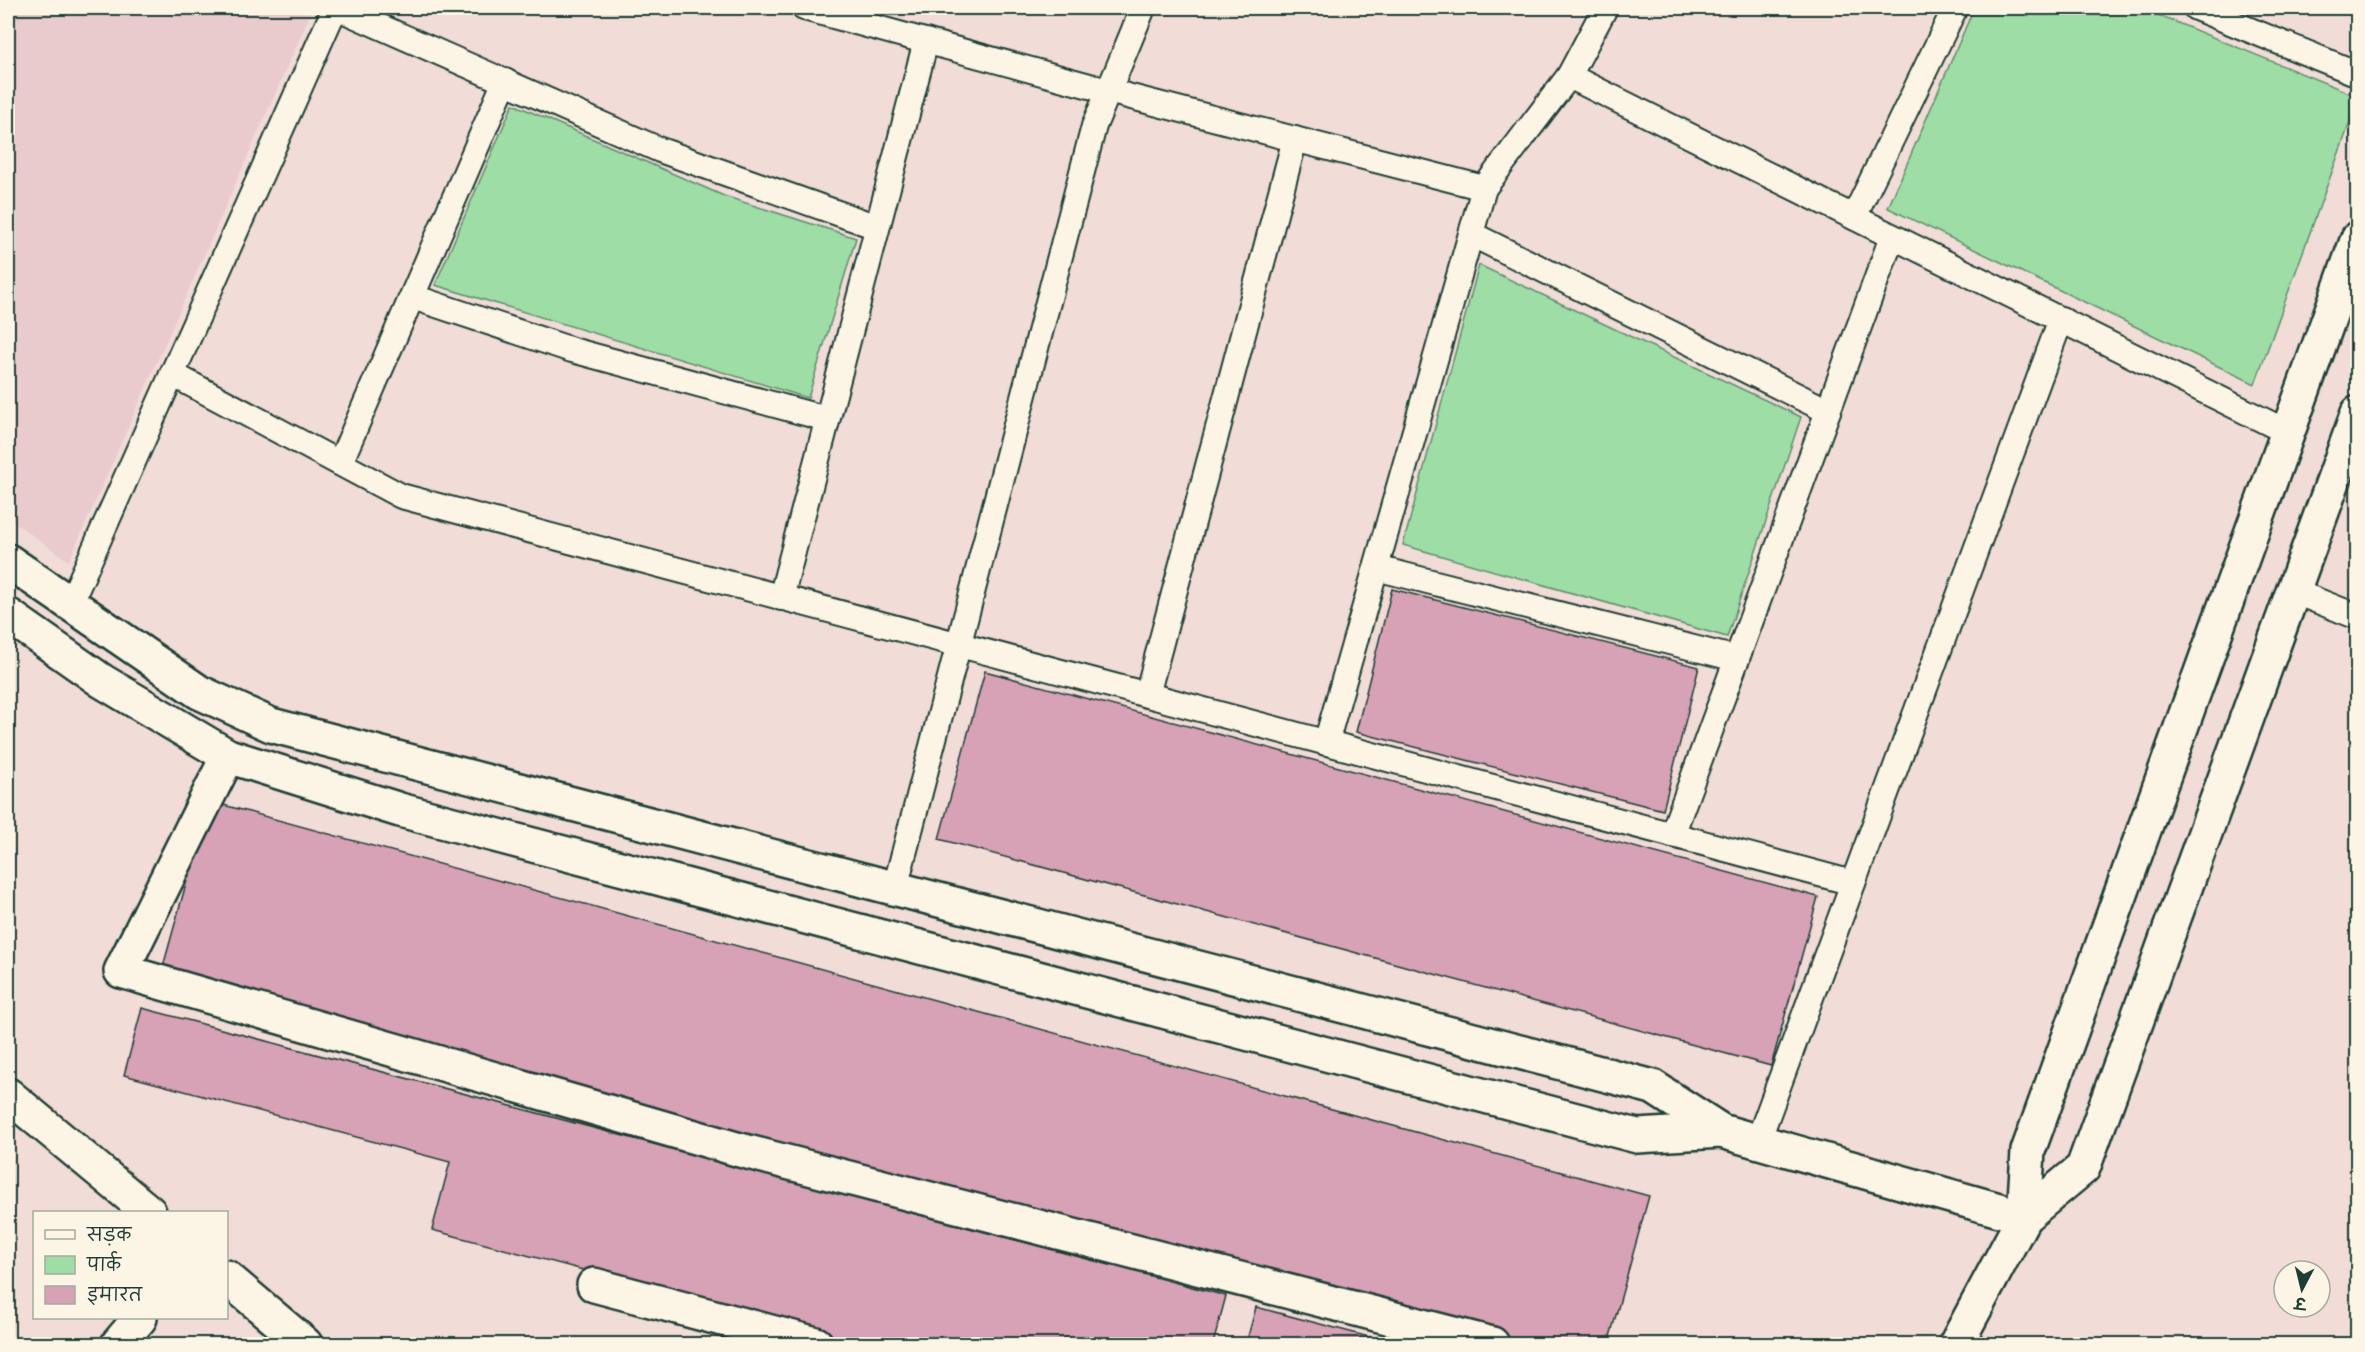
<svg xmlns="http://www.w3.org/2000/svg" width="2365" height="1352" viewBox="0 0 2365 1352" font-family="Mynerve,'Playpen Sans Deva',sans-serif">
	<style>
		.built { fill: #e9cacd }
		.green { fill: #9edda5; stroke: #5e8d6c; stroke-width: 1.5 }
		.building { fill: #d7a1b6; stroke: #1f3d34; stroke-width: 1.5 }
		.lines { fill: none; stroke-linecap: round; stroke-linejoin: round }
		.service-casing { stroke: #1f3d34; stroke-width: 28 }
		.minor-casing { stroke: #1f3d34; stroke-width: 38 }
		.tertiary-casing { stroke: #1f3d34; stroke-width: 38 }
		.service { stroke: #fcf5e5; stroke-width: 24 }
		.minor { stroke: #fcf5e5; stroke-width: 33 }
		.tertiary { stroke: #fcf5e5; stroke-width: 33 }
	</style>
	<rect width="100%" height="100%" fill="#f1dcd7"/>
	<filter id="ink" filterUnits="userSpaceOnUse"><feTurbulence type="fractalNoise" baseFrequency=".0167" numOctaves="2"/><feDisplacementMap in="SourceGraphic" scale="12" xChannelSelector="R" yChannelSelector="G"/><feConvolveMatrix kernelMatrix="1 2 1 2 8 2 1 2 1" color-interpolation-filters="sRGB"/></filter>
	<g filter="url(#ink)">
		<polygon class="built" points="8,8 313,8 69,561 8,518"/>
		<g class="green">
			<polygon points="1974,8 2141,8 2357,96 2357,103 2255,384 1888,208"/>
			<polygon points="513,104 724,196 856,238 808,398 435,285"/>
			<polygon points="1479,265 1801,417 1727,637 1403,545"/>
		</g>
		<g class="building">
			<polygon points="1392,589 1699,667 1663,810 1356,732"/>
			<polygon points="985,671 1818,897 1771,1066 939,839"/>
			<polygon points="209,801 1649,1196 1608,1344 1512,1344 161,974"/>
			<polygon points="142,1008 1226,1296 1213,1344 863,1344 432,1230 450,1162 124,1075"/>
			<polygon points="1256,1307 1388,1342 1388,1344 1246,1344"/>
		</g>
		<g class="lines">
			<g class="service-casing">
				<g id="service">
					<polyline points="338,8 660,150 877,227"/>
					<polyline points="804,8 1108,91 1484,188 1569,76 2287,432"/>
					<polyline points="2196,8 2358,74"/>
					<polyline points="1569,76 1605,8"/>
					<polyline points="1854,217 1955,8"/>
					<polyline points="1471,234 1828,411"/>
					<polyline points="413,297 572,350 827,419"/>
					<polyline points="172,374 401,496 1853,883"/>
					<polyline points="340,463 505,81"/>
					<polyline points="1376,568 1737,659"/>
					<polyline points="2293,591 2358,617"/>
					<polyline points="781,598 926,41"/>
					<polyline points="70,604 335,8"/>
					<polyline points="1147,695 1295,139"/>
					<polyline points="1326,743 1484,188"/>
					<polyline points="1672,835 1892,237"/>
					<polyline points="895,888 1094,126 1143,8"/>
					<polyline points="1758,1141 2061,319"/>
				</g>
			</g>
			<g class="minor-casing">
				<g id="minor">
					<polyline points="228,756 121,971 740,1150 1492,1344"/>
					<polyline points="8,1095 149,1212"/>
					<polyline points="226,1277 305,1344"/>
					<polyline points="594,1285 816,1344"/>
					<polyline points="118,1344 140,1318"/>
				</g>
			</g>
			<g class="tertiary-casing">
				<g id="tertiary">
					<polyline points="8,561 199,692 271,725 1653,1087 1721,1131 2024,1217"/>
					<polyline points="8,615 102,681 228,756 400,810 1637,1136 1721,1131"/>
					<polyline points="2024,1217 2028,1151 2358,238"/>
					<polyline points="1956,1344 2024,1217 2083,1168 2358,413"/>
				</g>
			</g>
			<use href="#service" class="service"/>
			<use href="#minor" class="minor"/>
			<use href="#tertiary" class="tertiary"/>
		</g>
	</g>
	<rect width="2365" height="1352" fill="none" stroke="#fcf5e5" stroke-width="30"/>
	<rect x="15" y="15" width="2335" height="1322" fill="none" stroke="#1f3d34" stroke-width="2" filter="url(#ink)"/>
	<rect x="33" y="1211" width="195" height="108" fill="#fcf5e5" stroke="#a4ab9e" stroke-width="1.5"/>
	<rect x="45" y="1230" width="30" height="9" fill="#fcf5e5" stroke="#a4ab9e" stroke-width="1.5"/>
	<text x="87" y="1241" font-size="18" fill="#1f3d34">सड़क</text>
	<rect x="45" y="1256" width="30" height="18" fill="#9edda5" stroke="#a4ab9e" stroke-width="1.5"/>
	<text x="87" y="1271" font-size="18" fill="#1f3d34">पार्क</text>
	<rect x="45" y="1286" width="30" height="18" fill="#d7a1b6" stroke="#a4ab9e" stroke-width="1.5"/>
	<text x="87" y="1301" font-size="18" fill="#1f3d34">इमारत</text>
	<g transform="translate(2302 1289) rotate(187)"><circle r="28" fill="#fcf5e5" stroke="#a4ab9e" stroke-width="1.5"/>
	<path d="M0-4.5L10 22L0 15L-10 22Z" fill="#1f3d34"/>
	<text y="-9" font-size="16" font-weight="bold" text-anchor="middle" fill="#1f3d34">उ</text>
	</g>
</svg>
